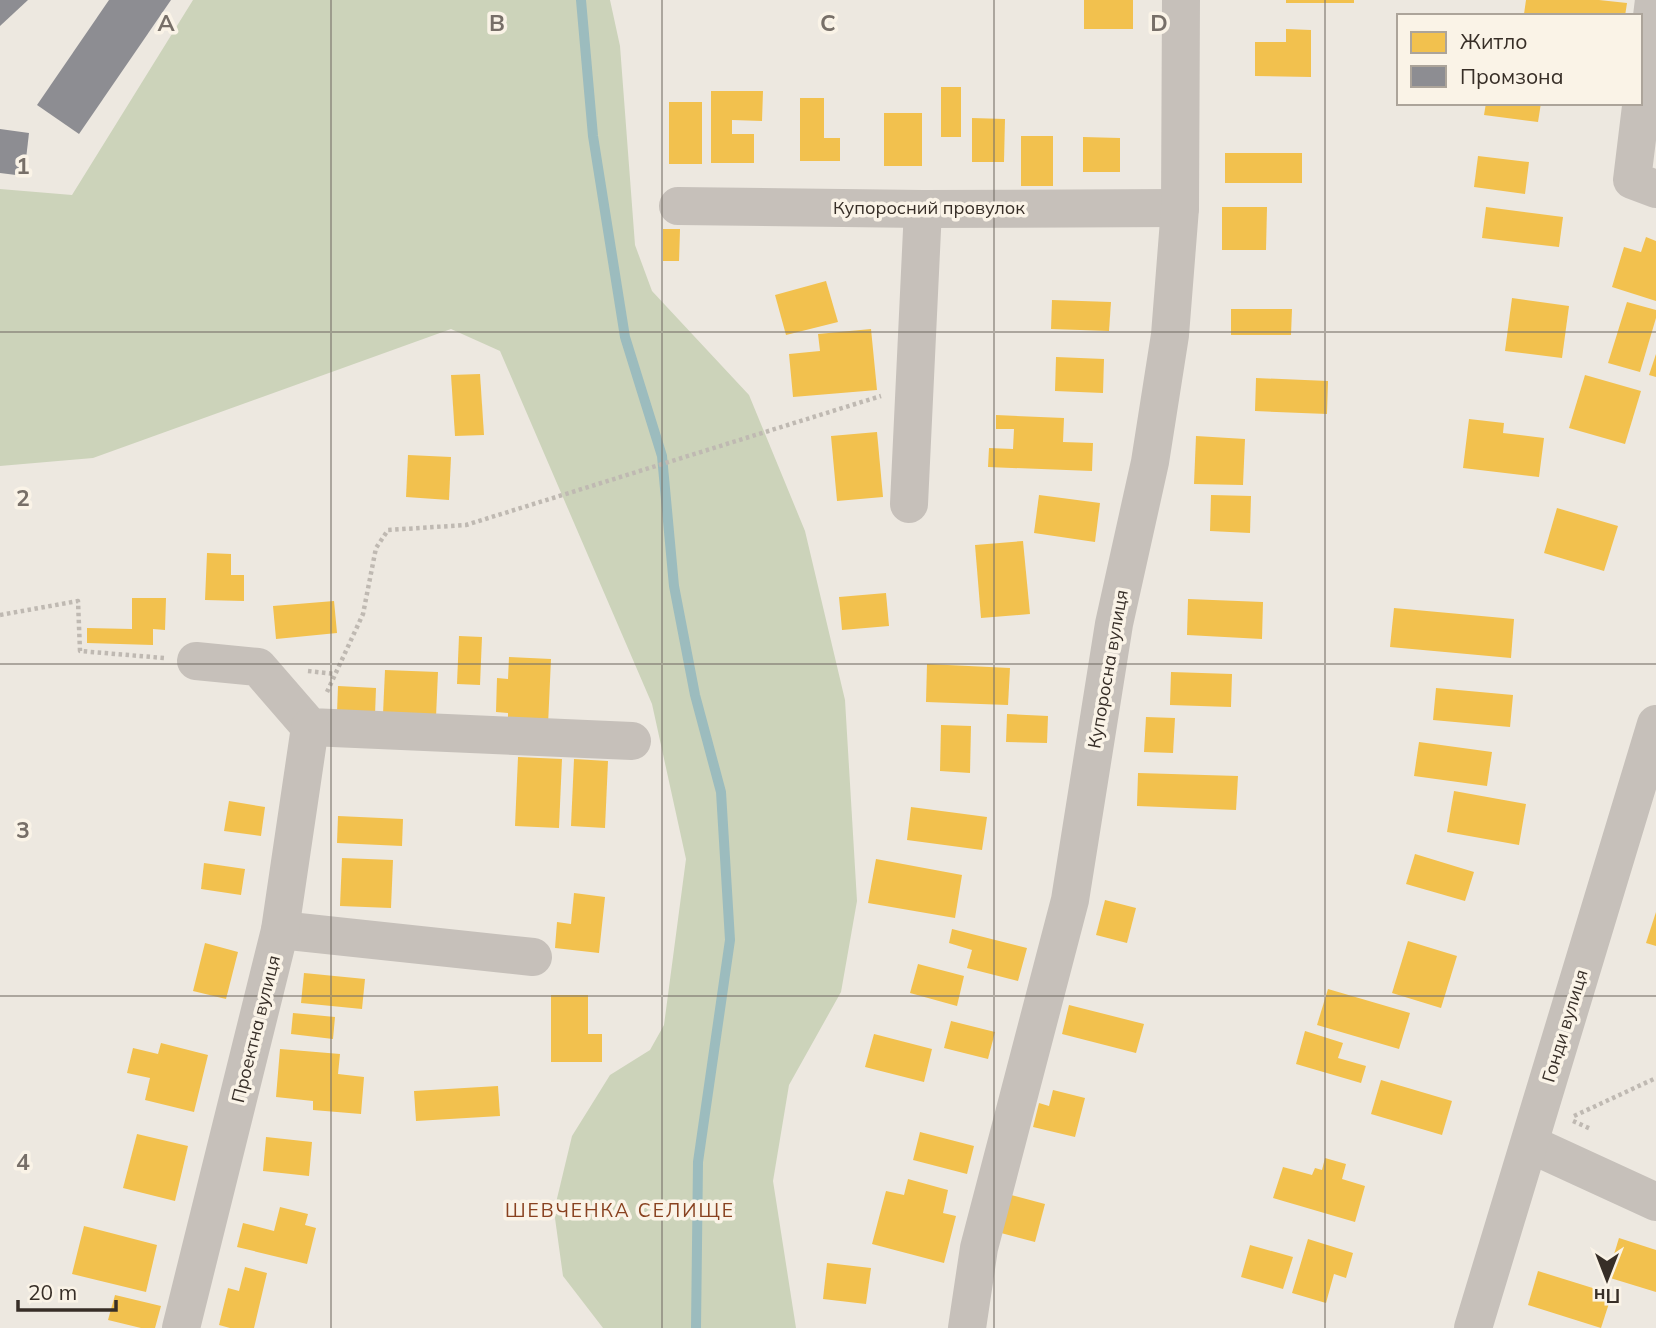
<svg xmlns="http://www.w3.org/2000/svg" width="1656" height="1328" viewBox="0 0 1656 1328" font-family="Mulish,sans-serif">
	<style>
		.green { fill: #ccd3ba }
		.homes { fill: #f2c14e }
		.industry { fill: #8d8d92 }
		.lines { fill: none; stroke-linecap: round; stroke-linejoin: round }
		.stream { stroke: #9cbcbe; stroke-width: 10 }
		.path { stroke: #bfb9b2; stroke-width: 4.5; stroke-dasharray: 3.5 3.5; stroke-linecap: butt }
		.minor { stroke: #c6c0ba; stroke-width: 38 }
		.grid { fill: none; stroke: #776f68; stroke-width: 2; stroke-opacity: 0.55 }
		.labels { text-anchor: middle; stroke-width: 7; stroke-linejoin: round; paint-order: stroke }
		.street-label { font-size: 18px; fill: #372e27; stroke: #faf3e7 }
		.neighbourhood-label { font-size: 19px; letter-spacing: 2px; fill: #88411f; stroke: #faf3e7 }
		.grid-label { font-size: 23px; text-anchor: middle; font-weight: bold; fill: #776f68; stroke: #faf3e7; stroke-width: 7; stroke-linejoin: round; paint-order: stroke }
	</style>
	<rect width="100%" height="100%" fill="#ede8e0"/>
	<polygon class="green" points="193,0 610,0 620,46 635,245 652,291 749,395 805,531 845,700 857,901 841,992 789,1085 773,1181 796,1328 603,1328 563,1276 554,1211 572,1136 610,1075 650,1050 664,1025 686,859 652,704 500,351 451,329 93,458 0,466 0,189 72,195"/>
	<g class="homes">
		<rect x="1084" y="0" width="49" height="29"/>
		<rect x="1286" y="0" width="68" height="3"/>
		<polygon points="1526,0 1599,0 1627,3 1625,16 1539,16 1524,14"/>
		<polygon points="1286,29 1311,30 1311,77 1255,76 1255,42 1286,42"/>
		<rect x="941" y="87" width="20" height="50"/>
		<polygon points="711,91 763,91 762,121 732,120 732,134 754,134 754,163 711,163"/>
		<polygon points="800,98 824,98 824,138 840,138 840,161 800,161"/>
		<rect x="669" y="102" width="33" height="62"/>
		<polygon points="1486,103 1541,103 1538,122 1484,115"/>
		<rect x="884" y="113" width="38" height="53"/>
		<polygon points="972,118 1005,119 1004,162 972,162"/>
		<rect x="1021" y="136" width="32" height="50"/>
		<polygon points="1083,137 1120,138 1120,172 1083,172"/>
		<rect x="1225" y="153" width="77" height="30"/>
		<polygon points="1478,156 1529,162 1525,194 1474,187"/>
		<polygon points="1222,207 1267,207 1266,250 1222,250"/>
		<polygon points="1486,207 1563,217 1559,247 1482,238"/>
		<polygon points="663,229 680,229 679,261 663,261"/>
		<polygon points="1646,237 1656,241 1656,301 1612,287 1624,247 1641,252"/>
		<polygon points="826,281 838,322 786,335 775,295"/>
		<polygon points="1512,298 1569,306 1562,358 1505,351"/>
		<polygon points="1052,300 1111,302 1109,331 1051,329"/>
		<polygon points="1627,302 1656,310 1656,318 1640,372 1608,363"/>
		<polygon points="1231,309 1292,309 1291,335 1231,335"/>
		<polygon points="871,329 877,390 793,397 789,354 820,351 818,334"/>
		<polygon points="1656,354 1656,377 1649,375"/>
		<polygon points="1056,357 1104,359 1103,393 1055,391"/>
		<polygon points="480,374 484,435 455,436 451,375"/>
		<polygon points="1585,375 1641,391 1625,444 1569,428"/>
		<polygon points="1256,378 1328,381 1327,414 1255,411"/>
		<polygon points="996,415 1064,418 1063,442 1093,443 1092,471 988,467 989,448 1013,449 1014,429 996,429"/>
		<polygon points="1469,419 1504,423 1503,433 1544,438 1539,477 1463,468"/>
		<polygon points="877,432 883,497 837,501 831,436"/>
		<polygon points="1196,436 1245,439 1243,485 1194,484"/>
		<polygon points="408,455 451,457 449,500 406,497"/>
		<polygon points="1039,495 1100,503 1095,542 1034,533"/>
		<polygon points="1211,495 1251,496 1250,533 1210,531"/>
		<polygon points="1557,508 1618,526 1604,571 1544,553"/>
		<polygon points="1023,541 1030,614 981,618 975,545"/>
		<polygon points="207,553 231,554 231,575 244,575 244,601 205,600"/>
		<polygon points="886,593 889,626 842,630 839,597"/>
		<polygon points="132,598 166,598 165,630 153,629 153,645 87,643 87,628 132,629"/>
		<polygon points="1188,599 1263,602 1262,639 1187,635"/>
		<polygon points="334,601 337,633 276,639 273,606"/>
		<polygon points="1394,608 1514,619 1511,658 1390,647"/>
		<polygon points="459,636 482,637 480,685 457,684"/>
		<polygon points="509,657 551,659 548,725 508,723 508,713 496,712 497,678 508,679"/>
		<polygon points="927,664 1010,668 1008,705 926,702"/>
		<polygon points="385,670 438,672 436,717 383,714"/>
		<polygon points="1171,672 1232,674 1231,707 1170,705"/>
		<polygon points="338,686 376,688 375,715 337,713"/>
		<polygon points="1436,688 1513,695 1510,727 1433,720"/>
		<polygon points="1007,714 1048,716 1047,743 1006,742"/>
		<polygon points="1146,717 1175,718 1173,753 1144,752"/>
		<polygon points="941,725 971,726 970,773 940,771"/>
		<polygon points="1419,742 1492,752 1487,786 1414,776"/>
		<polygon points="518,757 562,759 559,828 515,826"/>
		<polygon points="574,759 608,761 605,828 571,826"/>
		<polygon points="1138,773 1238,776 1236,810 1137,806"/>
		<polygon points="1454,791 1526,804 1519,845 1447,832"/>
		<polygon points="229,801 265,807 261,836 224,831"/>
		<polygon points="911,807 987,817 982,850 907,840"/>
		<polygon points="338,816 403,819 402,846 337,843"/>
		<polygon points="1415,854 1474,872 1465,901 1406,884"/>
		<polygon points="342,858 393,860 391,908 340,906"/>
		<polygon points="876,859 962,875 955,918 868,903"/>
		<polygon points="204,863 245,869 241,895 201,889"/>
		<polygon points="574,893 605,897 599,953 555,948 557,922 571,924"/>
		<polygon points="1105,900 1136,908 1127,943 1096,935"/>
		<polygon points="1656,912 1656,946 1646,943"/>
		<polygon points="952,929 1027,948 1018,981 967,968 972,950 949,943"/>
		<polygon points="1408,941 1457,956 1441,1008 1392,993"/>
		<polygon points="205,943 238,952 226,999 193,991"/>
		<polygon points="918,964 964,976 957,1006 910,993"/>
		<polygon points="304,973 365,979 362,1009 301,1003"/>
		<polygon points="1328,989 1410,1013 1399,1049 1317,1025"/>
		<polygon points="551,995 588,995 588,1034 602,1034 602,1062 551,1062"/>
		<polygon points="1069,1005 1144,1024 1136,1053 1062,1034"/>
		<polygon points="293,1013 335,1017 333,1039 291,1034"/>
		<polygon points="951,1021 995,1032 988,1059 944,1048"/>
		<polygon points="1305,1031 1343,1043 1338,1058 1366,1066 1361,1083 1296,1064"/>
		<polygon points="874,1034 932,1049 924,1082 865,1067"/>
		<polygon points="161,1043 208,1055 194,1112 145,1100 150,1078 127,1073 133,1048 158,1054"/>
		<polygon points="280,1049 340,1054 338,1074 364,1077 361,1114 313,1110 313,1101 276,1097"/>
		<polygon points="1381,1080 1452,1101 1442,1135 1371,1114"/>
		<polygon points="498,1086 500,1116 416,1121 414,1091"/>
		<polygon points="1053,1090 1085,1098 1075,1137 1033,1127 1039,1103 1049,1106"/>
		<polygon points="920,1132 974,1146 967,1174 913,1160"/>
		<polygon points="137,1134 188,1146 175,1201 123,1188"/>
		<polygon points="266,1137 312,1142 309,1176 263,1171"/>
		<polygon points="1325,1158 1346,1164 1342,1179 1365,1186 1355,1222 1273,1198 1283,1167 1312,1175 1315,1168 1322,1170"/>
		<polygon points="908,1179 948,1190 943,1213 956,1216 944,1263 872,1244 886,1191 904,1195"/>
		<polygon points="1011,1195 1045,1204 1035,1242 1001,1233"/>
		<polygon points="280,1207 308,1214 305,1225 316,1228 307,1264 237,1247 243,1223 274,1231"/>
		<polygon points="84,1226 157,1245 146,1292 72,1274"/>
		<polygon points="1619,1238 1656,1250 1656,1292 1607,1277"/>
		<polygon points="1308,1239 1353,1253 1346,1278 1334,1274 1326,1303 1292,1293"/>
		<polygon points="1250,1245 1293,1257 1283,1289 1241,1277"/>
		<polygon points="827,1263 871,1268 866,1304 823,1299"/>
		<polygon points="245,1267 267,1273 254,1328 230,1328 219,1325 228,1288 239,1291"/>
		<polygon points="1538,1271 1612,1294 1601,1328 1528,1305"/>
		<polygon points="115,1295 161,1306 155,1328 141,1328 108,1320"/>
	</g>
	<g class="industry">
		<polygon points="0,0 28,0 0,26"/>
		<polygon points="109,0 171,0 79,134 37,105"/>
		<polygon points="0,129 29,133 24,176 0,173"/>
	</g>
	<g class="lines">
		<polyline class="stream" points="581,0 593,136 625,337 662,456 674,586 695,695 721,792 730,940 698,1162 696,1328"/>
		<g class="path">
			<polyline points="0,615 78,601 80,651 164,658"/>
			<polyline points="308,671 335,674"/>
			<polyline points="327,692 363,614 376,548 388,530 466,525 881,396"/>
			<polyline points="1574,1116 1656,1078"/>
			<polyline points="1573,1121 1591,1129"/>
		</g>
		<g class="minor">
			<polyline points="1654,0 1632,180 1656,189"/>
			<polyline points="678,206 923,209 1180,208"/>
			<polyline points="909,504 923,209"/>
			<polyline points="196,661 258,667 310,727 632,741"/>
			<polyline points="280,930 533,957"/>
			<polyline points="1530,1144 1656,1202"/>
			<polyline points="181,1328 280,930 310,727"/>
			<polyline points="967,1328 979,1248 1070,900 1114,624 1150,462 1170,335 1180,208 1181,0"/>
			<polyline points="1473,1328 1656,724"/>
		</g>
	</g>
	<path class="grid" d="M331 0V1328M662 0V1328M994 0V1328M1325 0V1328M0 332H1656M0 664H1656M0 996H1656"/>
	<g class="labels">
		<g class="street-label">
			<text x="929" y="214">Купоросний провулок</text>
			<text transform="translate(1108 669) rotate(-80)" y="6">Купоросна вулиця</text>
			<text transform="translate(1565 1026) rotate(-73)" y="6">Гонди вулиця</text>
			<text transform="translate(256 1029) rotate(-76)" y="6">Проектна вулиця</text>
		</g>
		<g class="neighbourhood-label">
			<text x="620" y="1217">ШЕВЧЕНКА СЕЛИЩЕ</text>
		</g>
	</g>
	<g class="grid-label">
		<text x="166" y="31">A</text>
		<text x="497" y="31">B</text>
		<text x="828" y="31">C</text>
		<text x="1159" y="31">D</text>
		<text x="23" y="174">1</text>
		<text x="23" y="506">2</text>
		<text x="23" y="838">3</text>
		<text x="23" y="1170">4</text>
	</g>
	<rect x="1397" y="14" width="245" height="91" fill="#faf3e7" stroke="#aca49a" stroke-width="2"/>
	<rect x="1411" y="32" width="35" height="21" fill="#f2c14e" stroke="#aca49a" stroke-width="2"/>
	<text x="1460" y="49" font-size="21" fill="#372e27">Житло</text>
	<rect x="1411" y="66" width="35" height="21" fill="#8d8d92" stroke="#aca49a" stroke-width="2"/>
	<text x="1460" y="84" font-size="21" fill="#372e27">Промзона</text>
	<g transform="translate(1607 1279) rotate(180)" stroke="#faf3e7" stroke-width="5" paint-order="stroke">
	<path d="M0-5L12 26L0 18L-12 26Z" fill="#372e27"/>
	<text y="-10" font-size="19" font-weight="bold" text-anchor="middle" fill="#372e27">Пн</text>
	</g>
	<path d="M18 1300v10h98v-10" fill="none" stroke="#372e27" stroke-width="3.5"/>
	<text x="28" y="1300" font-size="21" fill="#372e27" stroke="#faf3e7" stroke-width="5" paint-order="stroke">20 m</text>
</svg>
